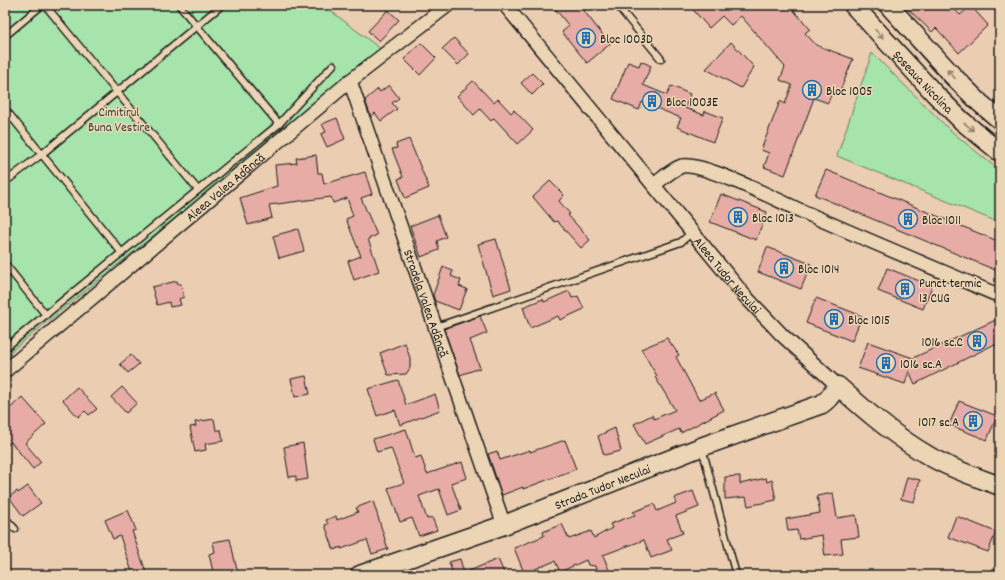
<svg xmlns="http://www.w3.org/2000/svg" width="1005" height="580" viewBox="0 0 1005 580" font-family="Dekko,sans-serif">
	<style>
		.green { fill: #a6e4ab; stroke: #618064 }
		.building { fill: #e7aca5; stroke: #1c1c1c }
		.lines { fill: none; stroke-linecap: round; stroke-linejoin: round }
		.lane-casing { stroke: #1c1c1c; stroke-width: 9 }
		.street-casing { stroke: #1c1c1c; stroke-width: 16 }
		.secondary-casing { stroke: #1c1c1c; stroke-width: 21 }
		.lane { stroke: #ecd5b4; stroke-width: 6 }
		.street { stroke: #ecd5b4; stroke-width: 13 }
		.secondary { stroke: #ecd5b4; stroke-width: 18 }
		.tram { stroke: #1c1c1c; stroke-width: 1 }
		.oneway { stroke: #8e8270 }
		.labels { text-anchor: middle; stroke-width: 3; stroke-linejoin: round; paint-order: stroke }
		.poi-label { font-size: 13px; fill: #1c1c1c; stroke: #ecd5b4; text-anchor: start }
		.street-label { font-size: 13px; fill: #1c1c1c; stroke: #ecd5b4 }
		.park-label { font-size: 13px; fill: #384439; stroke: #ecd5b4 }
	</style>
	<rect width="100%" height="100%" fill="#ebcdb1"/>
	<filter id="ink" filterUnits="userSpaceOnUse"><feTurbulence type="fractalNoise" baseFrequency=".025" numOctaves="2"/><feDisplacementMap in="SourceGraphic" scale="8" xChannelSelector="R" yChannelSelector="G"/><feConvolveMatrix kernelMatrix="1 2 1 2 8 2 1 2 1" color-interpolation-filters="sRGB"/></filter>
	<g filter="url(#ink)">
		<g class="green">
			<polygon points="5,5 323,5 382,50 5,356"/>
			<polygon points="872,53 951,131 1000,171 1000,223 837,156"/>
		</g>
		<g class="building">
			<polygon points="552,5 591,5 584,11 610,44 587,63 562,32 569,26"/>
			<polygon points="689,5 789,5 810,29 805,33 816,45 853,59 840,91 833,89 828,103 814,98 785,175 764,167 769,153 761,150 780,101 785,104 792,85 780,80 785,67 741,16 731,25 722,16 709,28"/>
			<polygon points="904,5 951,5 960,15 971,6 988,25 959,53 936,28 932,32"/>
			<polygon points="388,10 399,20 379,41 368,31"/>
			<polygon points="454,38 469,54 458,65 442,49"/>
			<polygon points="731,42 754,67 741,88 706,69"/>
			<polygon points="421,43 436,58 420,75 404,59"/>
			<polygon points="641,61 651,66 643,85 667,95 671,86 690,94 685,108 704,115 705,111 723,118 713,142 677,127 681,118 642,102 639,110 613,99 628,62 639,66"/>
			<polygon points="532,73 543,84 532,95 521,83"/>
			<polygon points="473,81 494,103 498,99 511,113 514,110 533,130 518,144 494,118 491,121 480,109 474,115 457,96"/>
			<polygon points="389,85 399,98 392,103 397,109 381,121 375,113 371,117 365,100 378,89 380,92"/>
			<polygon points="337,118 345,139 327,147 321,134 326,132 322,124"/>
			<polygon points="409,139 429,188 405,198 398,179 403,177 392,149 397,148 396,144"/>
			<polygon points="316,155 318,173 322,173 324,184 365,172 372,194 361,198 377,235 368,239 379,271 354,280 348,261 361,256 346,219 353,216 347,198 333,203 331,197 269,205 272,218 248,225 240,198 277,186 275,165 297,163 296,158"/>
			<polygon points="826,170 1000,242 1000,272 815,195"/>
			<polygon points="550,181 564,195 559,201 570,214 568,215 590,240 581,248 557,221 554,222 533,197"/>
			<polygon points="721,194 767,212 756,240 710,222"/>
			<polygon points="438,215 446,237 437,241 439,250 421,257 410,226"/>
			<polygon points="298,229 304,251 279,258 273,236"/>
			<polygon points="496,239 511,289 493,295 478,244"/>
			<polygon points="767,247 811,264 801,289 758,272"/>
			<polygon points="443,267 453,271 451,276 461,280 459,286 467,289 459,310 435,301 433,295"/>
			<polygon points="887,268 932,286 923,309 878,291"/>
			<polygon points="177,281 178,284 181,284 184,297 179,299 181,305 170,307 169,302 157,305 152,287"/>
			<polygon points="569,291 572,298 578,296 584,309 560,320 558,316 530,328 523,307 543,299 544,302"/>
			<polygon points="816,298 862,316 852,341 806,323"/>
			<polygon points="480,316 487,333 470,340 480,368 460,375 444,329"/>
			<polygon points="1000,318 1000,347 993,345 915,384 909,371 905,384 858,368 868,342 913,358"/>
			<polygon points="667,338 679,355 676,357 699,400 715,393 724,410 681,433 679,429 645,444 634,424 652,415 654,419 675,410 655,377 657,376 641,349"/>
			<polygon points="405,343 410,358 410,368 406,374 388,375 380,353"/>
			<polygon points="131,355 139,364 128,373 120,364"/>
			<polygon points="306,376 310,394 295,397 291,379"/>
			<polygon points="398,380 406,405 435,394 440,410 400,425 395,410 377,416 368,389"/>
			<polygon points="77,387 97,409 89,415 85,411 78,417 63,400"/>
			<polygon points="122,387 137,403 126,413 111,397"/>
			<polygon points="22,397 46,424 25,443 41,462 33,469 11,442 5,447 5,413"/>
			<polygon points="959,401 997,416 987,440 949,425"/>
			<polygon points="214,419 216,430 221,430 223,441 205,444 206,450 195,452 190,427 196,426 195,422"/>
			<polygon points="615,428 621,451 604,455 598,436"/>
			<polygon points="406,429 415,458 421,456 427,474 462,462 467,478 451,483 461,510 448,515 439,489 419,496 427,519 432,517 437,530 419,536 412,518 400,522 388,488 404,483 391,448 377,452 373,439"/>
			<polygon points="565,440 576,469 523,489 523,487 502,495 488,454 497,451 500,460 530,450 530,452"/>
			<polygon points="303,443 308,479 296,481 296,476 289,477 284,447"/>
			<polygon points="740,476 740,484 766,478 767,482 772,480 776,500 748,506 746,497 725,499 725,477"/>
			<polygon points="907,477 920,480 914,502 901,499"/>
			<polygon points="28,486 41,503 23,516 9,497 17,491 18,493"/>
			<polygon points="693,491 699,507 676,516 683,533 667,539 672,550 651,558 644,540 603,555 611,575 598,575 595,566 588,565 586,560 560,572 555,561 535,569 537,575 525,575 514,548 544,536 543,532 562,524 569,539 591,531 594,538 612,528 610,524 635,515 633,512 654,504 657,511 676,503 674,498"/>
			<polygon points="833,493 837,518 856,515 859,537 841,539 843,554 825,556 822,535 799,539 797,530 788,531 786,519 820,513 817,496"/>
			<polygon points="373,501 388,549 372,554 367,540 341,549 341,547 334,550 325,525 328,524 326,520 336,516 337,520 358,512 356,508"/>
			<polygon points="128,510 136,530 132,531 147,575 133,575 120,536 113,539 105,520"/>
			<polygon points="956,516 996,532 988,552 948,537"/>
			<polygon points="230,539 238,575 219,575 218,571 213,572 209,554 215,552 213,542"/>
			<polygon points="460,559 464,573 498,559 505,575 453,575 449,562"/>
		</g>
		<g class="lines">
			<g class="lane-casing">
				<g id="lane">
					<polyline points="45,5 198,190"/>
					<polyline points="179,5 279,124"/>
					<polyline points="617,5 661,59"/>
					<polyline points="5,36 42,5"/>
					<polyline points="5,109 122,253"/>
					<polyline points="5,182 42,154 222,5"/>
					<polyline points="5,264 46,315"/>
					<polyline points="436,327 681,242 692,232"/>
					<polyline points="5,348 279,124 333,65"/>
					<polyline points="702,448 736,575"/>
					<polyline points="5,518 15,529"/>
				</g>
			</g>
			<g class="street-casing">
				<g id="street">
					<path id="s1" d="M505 5 744 295 782 335 838 386"/>
					<path id="s2" d="M350 81 504 525"/>
					<path d="M654 185C662 179 672 169 682 166 703 162 775 199 797 209 864 239 932 267 1000 296"/>
					<path id="s3" d="M5 371 350 81 448 5"/>
				</g>
			</g>
			<g class="secondary-casing">
				<g id="secondary">
					<path id="s4" d="M853 5 934 93 962 121 1000 152"/>
					<polyline points="888,5 954,77 980,103 1000,120"/>
					<path id="s5" d="M360 575 504 525 701 447 822 404 828 399 838 386C867 412 896 437 929 456 951 469 976 477 1000 486"/>
				</g>
			</g>
			<use href="#lane" class="lane"/>
			<use href="#street" class="street"/>
			<use href="#secondary" class="secondary"/>
			<g class="tram">
				<path d="M866 5C909 52 951 100 1000 141"/>
				<polyline points="875,5 946,84 973,110 1000,132"/>
			</g>
		</g>
		<defs><path id="oneway-shaft" d="M-6 0H5M1.5-3L5.5 0L1.5 3" fill="none" stroke-width="1.6" stroke-linecap="round" stroke-linejoin="round"/></defs>
		<g class="oneway">
			<use href="#oneway-shaft" transform="translate(879 34) rotate(48)"/>
			<use href="#oneway-shaft" transform="translate(951 74) rotate(-133)"/>
			<use href="#oneway-shaft" transform="translate(969 127) rotate(39)"/>
		</g>
	</g>
	<defs>
		<g id="building-ring" transform="scale(1)"><circle r="9.5" fill="#ecd5b4" stroke="#1f6fb2" stroke-width="1.5"/><path d="M-4-6H4V6H1V3H-1V6H-4ZM-2.5-4.3h1.7v1.8h-1.7ZM.8-4.3h1.7v1.8H.8ZM-2.5-1h1.7V.8h-1.7ZM.8-1h1.7V.8H.8Z" fill="#1f6fb2"/></g>
	</defs>
	<g fill-rule="evenodd">
		<use href="#building-ring" x="586" y="38"/>
		<use href="#building-ring" x="812" y="90"/>
		<use href="#building-ring" x="652" y="101"/>
		<use href="#building-ring" x="738" y="217"/>
		<use href="#building-ring" x="908" y="219"/>
		<use href="#building-ring" x="784" y="268"/>
		<use href="#building-ring" x="905" y="289"/>
		<use href="#building-ring" x="834" y="319"/>
		<use href="#building-ring" x="977" y="341"/>
		<use href="#building-ring" x="886" y="363"/>
		<use href="#building-ring" x="973" y="421"/>
	</g>
	<g class="labels">
		<g class="poi-label">
			<text x="600" y="43">Bloc 1003D</text>
			<text x="826" y="95">Bloc 1005</text>
			<text x="666" y="106">Bloc 1003E</text>
			<text x="752" y="222">Bloc 1013</text>
			<text x="922" y="224">Bloc 1011</text>
			<text x="798" y="273">Bloc 1014</text>
			<text x="919" y="287">Punct termic<tspan x="919" dy="15">13 CUG</tspan></text>
			<text x="848" y="324">Bloc 1015</text>
			<text x="963" y="346" text-anchor="end">1016 sc.C</text>
			<text x="900" y="368">1016 sc.A</text>
			<text x="959" y="426" text-anchor="end">1017 sc.A</text>
		</g>
		<g class="street-label">
			<text dy="5" stroke="none"><textPath href="#s4" startOffset="104">Șoseaua Nicolina</textPath></text>
			<text dy="5" stroke="none"><textPath href="#s3" startOffset="287">Aleea Valea Adâncă</textPath></text>
			<text dy="5" stroke="none"><textPath href="#s1" startOffset="350">Aleea Tudor Neculai</textPath></text>
			<text dy="5" stroke="none"><textPath href="#s2" startOffset="235">Stradela Valea Adâncă</textPath></text>
			<text dy="5" stroke="none"><textPath href="#s5" startOffset="258">Strada Tudor Neculai</textPath></text>
		</g>
		<g class="park-label">
			<text x="119" y="116">Cimitirul<tspan x="119" dy="15">Buna Vestire</tspan></text>
		</g>
	</g>
	<rect width="1005" height="580" fill="none" stroke="#ecd5b4" stroke-width="20"/>
	<rect x="10" y="10" width="985" height="560" fill="none" stroke="#1c1c1c" stroke-width="1.5" filter="url(#ink)"/>
</svg>
